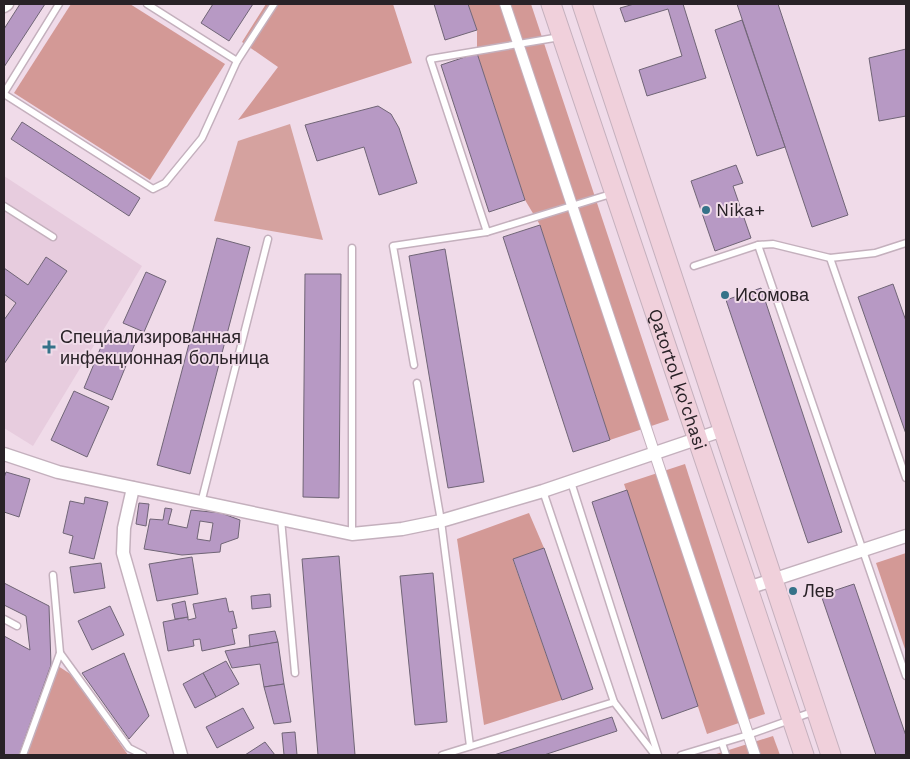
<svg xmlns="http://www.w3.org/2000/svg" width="910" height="759" viewBox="0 0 910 759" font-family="'Work Sans',sans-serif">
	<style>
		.built { fill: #e7ccde }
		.green { fill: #d5a29f }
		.forest { fill: #d39996 }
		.building { fill: #b799c4; stroke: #706576; fill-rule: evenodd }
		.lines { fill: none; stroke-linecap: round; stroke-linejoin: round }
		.service-casing { stroke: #c4b0bd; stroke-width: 9 }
		.pedestrian-casing { stroke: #c4b0bd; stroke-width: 12 }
		.minor-casing { stroke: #c4b0bd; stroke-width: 15 }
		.secondary-casing { stroke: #c4b0bd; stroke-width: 21 }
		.service { stroke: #fff; stroke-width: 6 }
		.pedestrian { stroke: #fff; stroke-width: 10 }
		.minor { stroke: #fff; stroke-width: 12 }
		.secondary { stroke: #f0d0db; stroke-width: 19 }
		.poi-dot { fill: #357289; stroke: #f0dbe9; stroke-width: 2 }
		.labels { text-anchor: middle; stroke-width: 4; stroke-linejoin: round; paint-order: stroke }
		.poi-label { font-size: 18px; fill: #292227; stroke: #f0dbe9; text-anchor: start }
		.street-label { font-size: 18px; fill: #292227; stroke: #f0dbe9 }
	</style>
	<rect width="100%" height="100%" fill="#f0dbe9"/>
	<polygon class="built" points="4,176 142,266 33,446 4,428"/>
	<polygon class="green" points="290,124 323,240 214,221 238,141"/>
	<g class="forest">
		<polygon points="71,4 130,4 225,64 150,180 14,93"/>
		<polygon points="266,4 393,4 412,63 238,120 278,67 242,42"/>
		<polygon points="468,4 531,4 669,420 610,440 540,225 525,200 477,53 477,30"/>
		<polygon points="685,464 765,714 707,734 624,484"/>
		<polygon points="529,513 544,548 513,560 562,700 484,725 457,539"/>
		<polygon points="906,553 906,652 876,563"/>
		<polygon points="58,666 72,675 128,755 27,755"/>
		<polygon points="773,736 780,755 713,755"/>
	</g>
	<g class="building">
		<polygon points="20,4 45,4 4,67 4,29"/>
		<polygon points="213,4 253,4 229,41 201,23"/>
		<polygon points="434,4 468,4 477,30 445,40"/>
		<polygon points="634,4 683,4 706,78 647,96 639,70 682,56 668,9 625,22 620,8"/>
		<polygon points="737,4 778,4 848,215 812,227"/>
		<polygon points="742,20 785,147 757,156 715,30"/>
		<polygon points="906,49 906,116 879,121 869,58"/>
		<polygon points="477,53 525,200 489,212 441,65"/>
		<polygon points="378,106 391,114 399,128 417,183 379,195 364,147 317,161 305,125"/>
		<polygon points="22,122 140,198 129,216 11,139"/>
		<polygon points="736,165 743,183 733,186 751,238 715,251 691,181"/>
		<polygon points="540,225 610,440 573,452 503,237"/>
		<polygon points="217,238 250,247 190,474 157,465"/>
		<polygon points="445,249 484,482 448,488 409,256"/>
		<polygon points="46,257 67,271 4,364 4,320 16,303 4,294 4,268 28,285"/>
		<polygon points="146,272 166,281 144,332 123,323"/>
		<polygon points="305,274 341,274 339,498 303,497"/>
		<polygon points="893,284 906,321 906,434 858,297"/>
		<polygon points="761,288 842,532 808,543 726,300"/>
		<polygon points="108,330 136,341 112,400 84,388"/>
		<polygon points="74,391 109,407 87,457 51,440"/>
		<polygon points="6,472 30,479 19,517 4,512 4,478"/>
		<polygon points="627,490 698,706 662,719 592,502"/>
		<polygon points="85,497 108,502 94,559 69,553 73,536 63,533 70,501 84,504"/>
		<polygon points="139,503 149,504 146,526 136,524"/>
		<path d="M165 508 172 509 168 524 187 528 191 510 221 513 240 520 238 538 221 544 220 552 182 555 144 549 150 519 163 520ZM200 521 213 523 210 541 197 539Z"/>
		<polygon points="544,548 593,689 562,700 513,559"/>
		<polygon points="339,556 355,755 318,755 302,559"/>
		<polygon points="192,557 198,594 157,601 149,564"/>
		<polygon points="101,563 105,588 74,593 70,567"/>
		<polygon points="433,573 447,722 415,725 400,576"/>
		<polygon points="4,583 49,606 51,665 19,755 4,755 4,636 30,650 26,616 4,605"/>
		<polygon points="854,584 906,736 906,755 876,755 821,595"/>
		<polygon points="270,594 271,607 252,609 251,596"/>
		<polygon points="226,598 229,612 233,611 237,628 232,629 235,644 202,651 200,639 193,640 194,646 168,651 163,622 188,617 188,620 196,618 193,604"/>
		<polygon points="185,601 188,617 175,619 172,604"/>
		<polygon points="110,606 124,635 92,650 78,621"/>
		<polygon points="275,631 278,642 250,647 249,635"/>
		<polygon points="278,642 284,684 264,687 260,664 232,668 225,651"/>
		<polygon points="124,653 149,716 129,739 82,673"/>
		<polygon points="226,661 239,684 216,697 203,673"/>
		<polygon points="203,673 216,697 195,708 183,684"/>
		<polygon points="284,684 291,722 274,724 264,687"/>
		<polygon points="243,708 254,728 217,748 206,727"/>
		<polygon points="612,717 617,731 544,755 494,755"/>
		<polygon points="295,732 297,755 284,755 282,733"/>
		<polygon points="265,742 275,755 245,755"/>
	</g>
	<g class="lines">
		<g class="service-casing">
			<g id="service">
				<polyline points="147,4 237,61"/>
				<polyline points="4,93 59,4"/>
				<polyline points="4,94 153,189 165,183 202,138 237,61 274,4"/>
				<polyline points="4,206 53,237"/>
				<polyline points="487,232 430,59 560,37"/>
				<polyline points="758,245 906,676"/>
				<polyline points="352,248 352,534"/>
				<polyline points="830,258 906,478"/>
				<polyline points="694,266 758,245 773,244 830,258 875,253 906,243"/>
				<polyline points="414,365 393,246 487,232 614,193"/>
				<polyline points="417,383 441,521 470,746"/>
				<polyline points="571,482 658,755"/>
				<polyline points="201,503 268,239"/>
				<polyline points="281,519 295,673"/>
				<polyline points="53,575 60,653"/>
				<polyline points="4,619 17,626"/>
				<polyline points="614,702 655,755"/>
				<polyline points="722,743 726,755"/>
				<polyline points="23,755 60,653 129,748 143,755"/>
				<polyline points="442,755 614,702 543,491"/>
				<polyline points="681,755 748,735 815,711"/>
			</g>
		</g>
		<g class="pedestrian-casing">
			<polyline id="pedestrian" points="505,4 755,755"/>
		</g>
		<g class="minor-casing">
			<g id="minor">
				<polyline points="4,6 7,4"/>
				<polyline points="4,454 58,472 352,534 402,529 441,521 543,491 723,430"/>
				<polyline points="133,488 124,528 123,553 181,755"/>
				<polyline points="748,588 906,536"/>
			</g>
		</g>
		<g class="secondary-casing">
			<g id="secondary">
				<path id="s1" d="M551 4 804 755"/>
				<polyline points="582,4 831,755"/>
			</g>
		</g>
		<use href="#service" class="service"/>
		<use href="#pedestrian" class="pedestrian"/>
		<use href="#minor" class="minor"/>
		<use href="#secondary" class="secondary"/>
	</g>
	<g class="poi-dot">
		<circle cx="706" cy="210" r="5"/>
		<circle cx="725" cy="295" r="5"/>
		<path d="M46.5 339.5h5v5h5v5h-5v5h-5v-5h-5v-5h5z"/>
		<circle cx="793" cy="591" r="5"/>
	</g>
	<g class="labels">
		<g class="poi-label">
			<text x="716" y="216">Nika+</text>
			<text x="735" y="301">Исомова</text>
			<text x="60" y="343">Специализированная<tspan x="60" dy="21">инфекционная больница</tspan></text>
			<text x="803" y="597">Лев</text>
		</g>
		<g class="street-label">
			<text dy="6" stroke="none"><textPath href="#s1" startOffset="396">Qatortol ko'chasi</textPath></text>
		</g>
	</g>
	<rect width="910" height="759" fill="none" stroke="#292227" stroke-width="10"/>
</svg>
